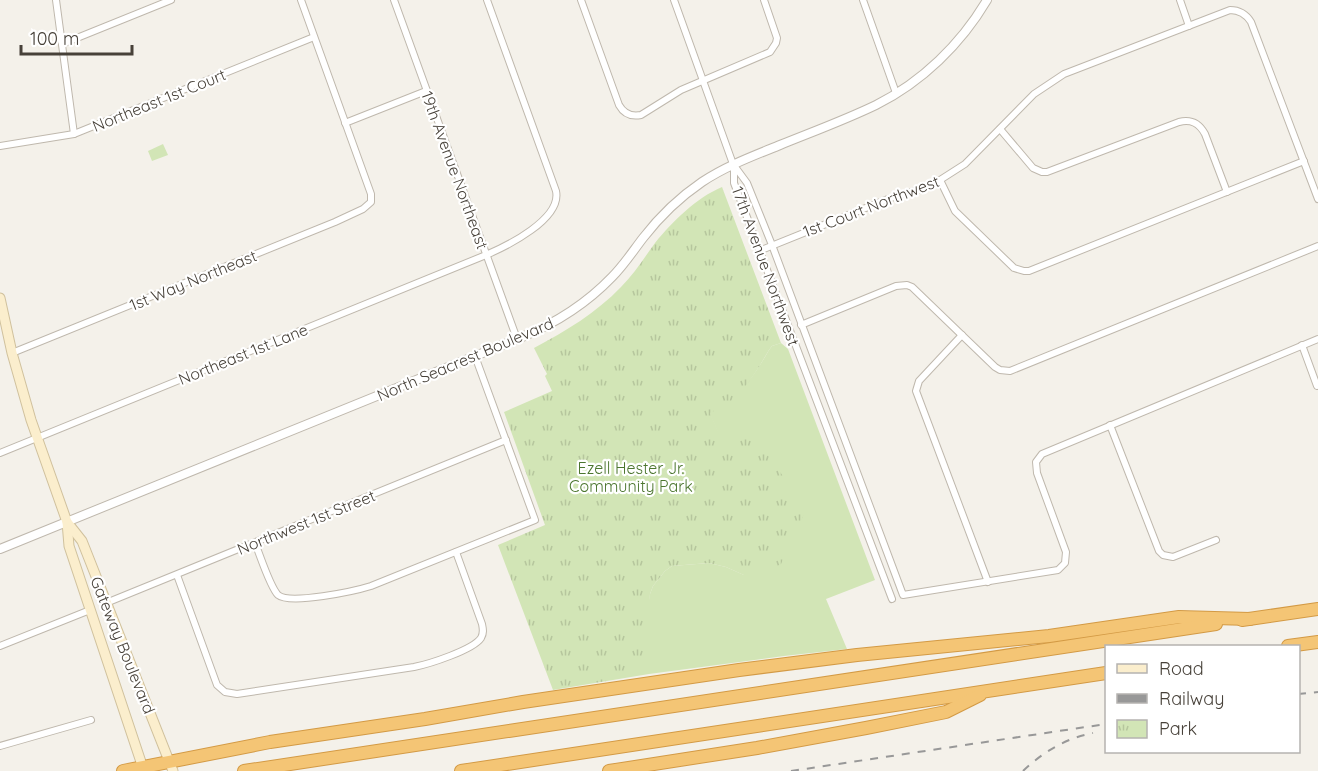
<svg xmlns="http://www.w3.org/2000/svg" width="1318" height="771" viewBox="0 0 1318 771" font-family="Quicksand,sans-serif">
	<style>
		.grass { fill: #d2e5b6 }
		.park { fill: url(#park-tufts) }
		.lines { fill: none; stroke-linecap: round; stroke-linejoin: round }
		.minor-casing { stroke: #bfb8ad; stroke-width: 8 }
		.tertiary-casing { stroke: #bfb8ad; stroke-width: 10 }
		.secondary-casing { stroke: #d0c19d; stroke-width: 11 }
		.motorway-casing { stroke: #d39a45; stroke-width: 14 }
		.minor { stroke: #fff; stroke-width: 6 }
		.tertiary { stroke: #fff; stroke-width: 8 }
		.secondary { stroke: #fbeecd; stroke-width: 9 }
		.motorway { stroke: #f4c575; stroke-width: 12 }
		.rail { stroke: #989898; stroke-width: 2; stroke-dasharray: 8 8; stroke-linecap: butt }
		.labels { text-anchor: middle; stroke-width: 4.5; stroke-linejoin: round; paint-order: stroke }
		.street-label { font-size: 16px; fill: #474139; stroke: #fff }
		.park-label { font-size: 16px; fill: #4c762f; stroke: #fff }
	</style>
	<defs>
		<pattern id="park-tufts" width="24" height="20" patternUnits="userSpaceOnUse" patternTransform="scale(1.5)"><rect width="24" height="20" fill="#d2e5b6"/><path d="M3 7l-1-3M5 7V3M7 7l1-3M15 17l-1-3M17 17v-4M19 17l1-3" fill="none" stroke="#b6c69d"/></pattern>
	</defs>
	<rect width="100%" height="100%" fill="#f4f1ea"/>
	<g class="grass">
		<polygon points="163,144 168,155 152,161 148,151"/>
		<path d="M781 343 788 349 875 580 826 599 847 649 784 656 649 674 648 606 650 594 653 586 665 571 672 566 709 563 726 567 744 575 717 430 709 412C738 400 754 376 769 350L772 346Z"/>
	</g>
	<path class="park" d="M722 187 781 343 772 346 769 350C759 367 747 388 731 401 724 406 717 409 710 413L718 431C732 434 746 436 758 446 776 460 792 492 805 512L781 564 765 573 746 576 726 567 709 563 672 566 665 571 653 586 650 594 649 606V674L553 690 498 545 545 525 504 412 552 391 545 376 547 374 534 348C566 331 596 313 621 287 634 274 644 258 655 243 673 221 696 198 722 187Z"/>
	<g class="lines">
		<g class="minor-casing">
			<g id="minor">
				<polyline points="56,0 74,134"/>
				<polyline points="394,0 517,339"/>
				<path d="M581 0 619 105C624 114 631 117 641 115L681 90 770 52 776 43 777 38 764 0"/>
				<polyline points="674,0 733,164 747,183 772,245 903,595 1058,570 1065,563 1066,552 1037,473 1036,462 1042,454 1318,339"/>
				<polyline points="863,0 896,93"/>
				<polyline points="1180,0 1189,26"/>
				<polyline points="62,44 171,0"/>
				<polyline points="345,123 426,91"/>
				<path d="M1000 129 1033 168 1042 172H1047L1179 122C1191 119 1199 123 1205 134L1227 192"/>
				<polyline points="0,146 74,134 314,37"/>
				<polyline points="734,165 734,183 892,599"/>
				<polyline points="940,180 955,211 1014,268 1024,271 1029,271 1304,161"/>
				<path d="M759 251 888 199 924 188 940 180 965 164 1034 94 1064 74 1230 10C1240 10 1246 14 1251 22L1318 199"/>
				<polyline points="801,325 896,286 907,285 912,287 995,367 1000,370 1010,371 1318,246"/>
				<polyline points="962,335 919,381 916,391 988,582"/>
				<polyline points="1302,345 1317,386"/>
				<polyline points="12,353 335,222 363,209 371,202 371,194 301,0"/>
				<polyline points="1110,425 1159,551 1163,555 1173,557 1216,540"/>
				<path d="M0 453 486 255C507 246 562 219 556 191L487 0"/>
				<path d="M255 543C260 555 270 587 278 595 290 605 355 591 371 586L535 520 475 356"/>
				<path d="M177 575 217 685 225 692 237 694 414 667C429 664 473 650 481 638 484 633 483 629 482 624L456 552"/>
				<polyline points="106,603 506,440"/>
				<polyline points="0,646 90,610"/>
				<polyline points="0,746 91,720"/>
			</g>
		</g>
		<g class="tertiary-casing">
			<path id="tertiary" d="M0 549 522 337C556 323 587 303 612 277 624 265 633 251 643 238 660 216 680 197 702 182 726 166 753 156 780 145 812 132 845 120 876 105 922 82 961 44 987 0"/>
		</g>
		<g class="secondary-casing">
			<g id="secondary">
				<polyline points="0,298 12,353 31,420 67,522 69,546 144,771"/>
				<polyline points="67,522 82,541 173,771"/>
			</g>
		</g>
		<g class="motorway-casing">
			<g id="motorway">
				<polyline points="1242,620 1318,609"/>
				<polyline points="1288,646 1318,642"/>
				<polyline points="123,771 270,742 425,719 523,702 739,670 857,655 1049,636 1179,617 1250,619"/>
				<polyline points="244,771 1216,624"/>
				<polyline points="461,771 1106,673"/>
				<polyline points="609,771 757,748 866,728 946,712 980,695"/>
			</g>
		</g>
		<use href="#minor" class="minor"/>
		<use href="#tertiary" class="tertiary"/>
		<use href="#secondary" class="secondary"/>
		<use href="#motorway" class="motorway"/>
		<g class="rail">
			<polyline points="1298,694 1318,692"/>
			<polyline points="791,771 1106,724"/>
			<path d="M1023 771C1043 752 1066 738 1093 733"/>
		</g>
	</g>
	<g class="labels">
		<g class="street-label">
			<text transform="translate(159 100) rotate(-22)" y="6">Northeast 1st Court</text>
			<text transform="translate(455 170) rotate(70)" y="6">19th Avenue Northeast</text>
			<text transform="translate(871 206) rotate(-21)" y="6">1st Court Northwest</text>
			<text transform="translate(766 266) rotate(70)" y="6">17th Avenue Northwest</text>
			<text transform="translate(193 280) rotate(-22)" y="6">1st Way Northeast</text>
			<text transform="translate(243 354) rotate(-22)" y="6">Northeast 1st Lane</text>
			<text transform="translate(465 359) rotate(-23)" y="6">North Seacrest Boulevard</text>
			<text transform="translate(306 522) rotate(-22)" y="6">Northwest 1st Street</text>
			<text transform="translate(123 645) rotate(68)" y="6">Gateway Boulevard</text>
		</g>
		<g class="park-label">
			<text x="631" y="474">Ezell Hester Jr.<tspan x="631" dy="18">Community Park</tspan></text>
		</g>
	</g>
	<rect x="1105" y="645" width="195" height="108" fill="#ffffff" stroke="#b5b3b0" stroke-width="1.5"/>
	<rect x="1117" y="664" width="30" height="9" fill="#fbeecd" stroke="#b5b3b0" stroke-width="1.5"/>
	<text x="1159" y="675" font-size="18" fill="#474139">Road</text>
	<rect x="1117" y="694" width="30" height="9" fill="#989898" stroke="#b5b3b0" stroke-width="1.5"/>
	<text x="1159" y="705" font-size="18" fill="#474139">Railway</text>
	<rect x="1117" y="720" width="30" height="18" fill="url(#park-tufts)" stroke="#b5b3b0" stroke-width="1.5"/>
	<text x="1159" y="735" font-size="18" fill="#474139">Park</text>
	<path d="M21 45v9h111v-9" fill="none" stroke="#474139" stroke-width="3"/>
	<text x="30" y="45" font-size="18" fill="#474139" stroke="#ffffff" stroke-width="4.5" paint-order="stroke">100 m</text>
</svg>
